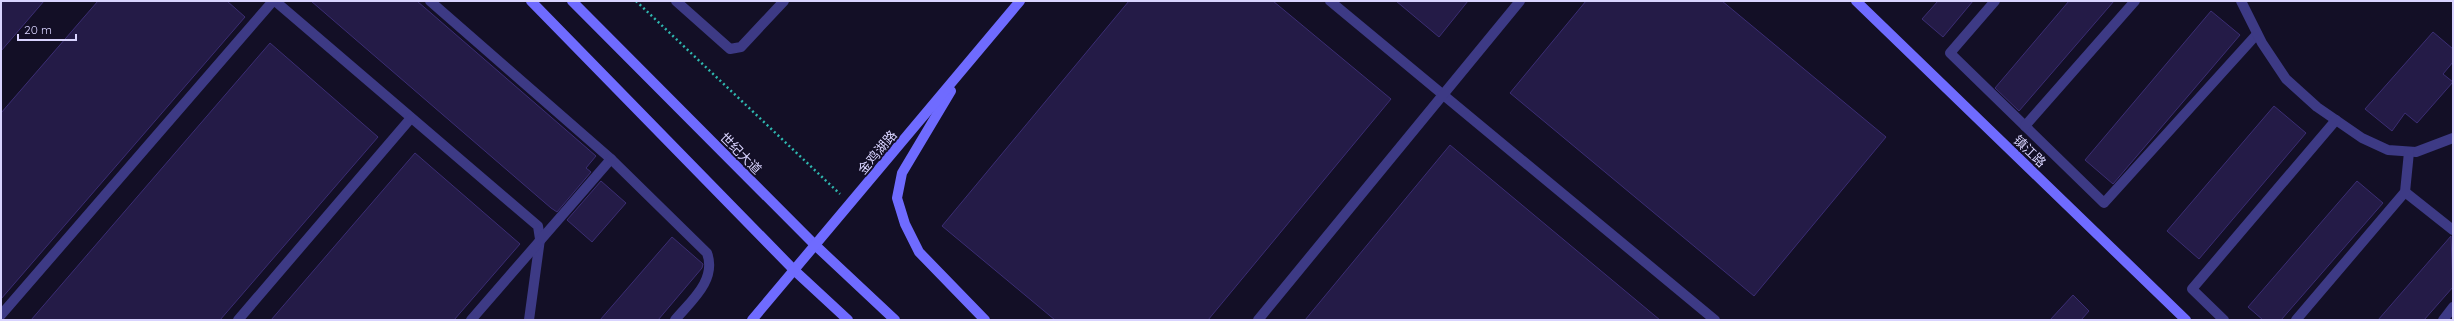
<svg xmlns="http://www.w3.org/2000/svg" width="2454" height="321" viewBox="0 0 2454 321" font-family="Quicksand,'Noto Sans SC',sans-serif">
	<style>
		.building { fill: #241b47; stroke: #3b2d73 }
		.lines { fill: none; stroke-linecap: round; stroke-linejoin: round }
		.path { stroke: #2fb8b0; stroke-width: 2.5; stroke-dasharray: 2 3; stroke-linecap: butt }
		.lane { stroke: #3d3a85; stroke-width: 10 }
		.secondary { stroke: #6f6bff; stroke-width: 10 }
		.labels { text-anchor: middle; stroke-width: 4; stroke-linejoin: round; paint-order: stroke }
		.street-label { font-size: 13px; fill: #d9d4ff; stroke: #130f26 }
	</style>
	<rect width="100%" height="100%" fill="#130f26"/>
	<g class="building">
		<polygon points="1,1 44,1 1,51"/>
		<polygon points="98,1 227,1 245,17 1,299 1,113"/>
		<polygon points="311,1 417,1 596,156 586,168 591,172 557,212 551,208"/>
		<polygon points="1129,1 1273,1 1391,99 1208,320 1055,320 942,226"/>
		<polygon points="1396,1 1468,1 1439,37"/>
		<polygon points="1586,1 1722,1 1886,137 1754,296 1510,93"/>
		<polygon points="1938,1 1973,1 1943,37 1922,19"/>
		<polygon points="2069,1 2114,1 2019,111 1995,88"/>
		<polygon points="2211,11 2240,35 2113,184 2085,160"/>
		<polygon points="2433,32 2453,49 2453,62 2443,74 2453,82 2417,123 2405,113 2392,131 2365,109"/>
		<polygon points="270,43 378,137 220,320 31,320"/>
		<polygon points="2274,106 2306,133 2199,259 2167,231"/>
		<polygon points="1450,145 1660,320 1305,320"/>
		<polygon points="415,153 520,244 454,320 271,320"/>
		<polygon points="601,181 626,203 592,242 567,220"/>
		<polygon points="2357,181 2383,203 2281,320 2263,320 2248,307"/>
		<polygon points="2451,236 2453,287 2424,320 2378,320"/>
		<polygon points="672,237 703,264 702,268 658,320 600,320"/>
		<polygon points="2073,295 2089,311 2081,320 2050,320"/>
	</g>
	<g class="lines">
		<polyline class="path" points="636,1 840,194"/>
		<g class="lane">
			<polyline points="275,1 538,226 540,239 529,320"/>
			<polyline points="430,1 611,159 471,320"/>
			<polyline points="676,1 730,49 741,47 784,1"/>
			<polyline points="1330,1 1715,320"/>
			<polyline points="1995,1 1950,53 2104,203 2257,34"/>
			<polyline points="2241,1 2262,43 2286,79 2317,107 2362,138 2388,150 2416,152 2453,138"/>
			<polyline points="2025,126 2135,1"/>
			<path d="M611 159 707 253C717 280 691 301 675 320"/>
			<polyline points="2405,192 2453,230"/>
			<polyline points="1,315 273,1"/>
			<polyline points="238,320 411,118"/>
			<polyline points="1258,320 1520,1"/>
			<polyline points="2224,320 2192,289 2336,120"/>
			<polyline points="2296,320 2405,192 2409,152"/>
			<polyline points="2443,320 2453,307"/>
		</g>
		<g class="secondary">
			<polyline points="531,1 794,270 848,320"/>
			<polyline points="572,1 815,245 895,320"/>
			<polyline points="1856,1 2186,320"/>
			<polyline points="951,91 902,173 897,198 905,224 919,252 985,320"/>
			<polyline points="752,320 1020,1"/>
		</g>
	</g>
	<g class="labels">
		<g class="street-label">
			<text transform="translate(2030 151) rotate(44)" y="5">镇江路</text>
			<text transform="translate(877 152) rotate(-50)" y="5">金鸡湖路</text>
			<text transform="translate(741 153) rotate(45)" y="5">世纪大道</text>
		</g>
	</g>
	<rect width="2454" height="321" fill="none" stroke="#d9d4ff" stroke-width="4"/>
	<path d="M18 34v6h58v-6" fill="none" stroke="#d9d4ff" stroke-width="2"/>
	<text x="24" y="34" font-size="12" fill="#d9d4ff" stroke="#130f26" stroke-width="3" paint-order="stroke">20 m</text>
</svg>
